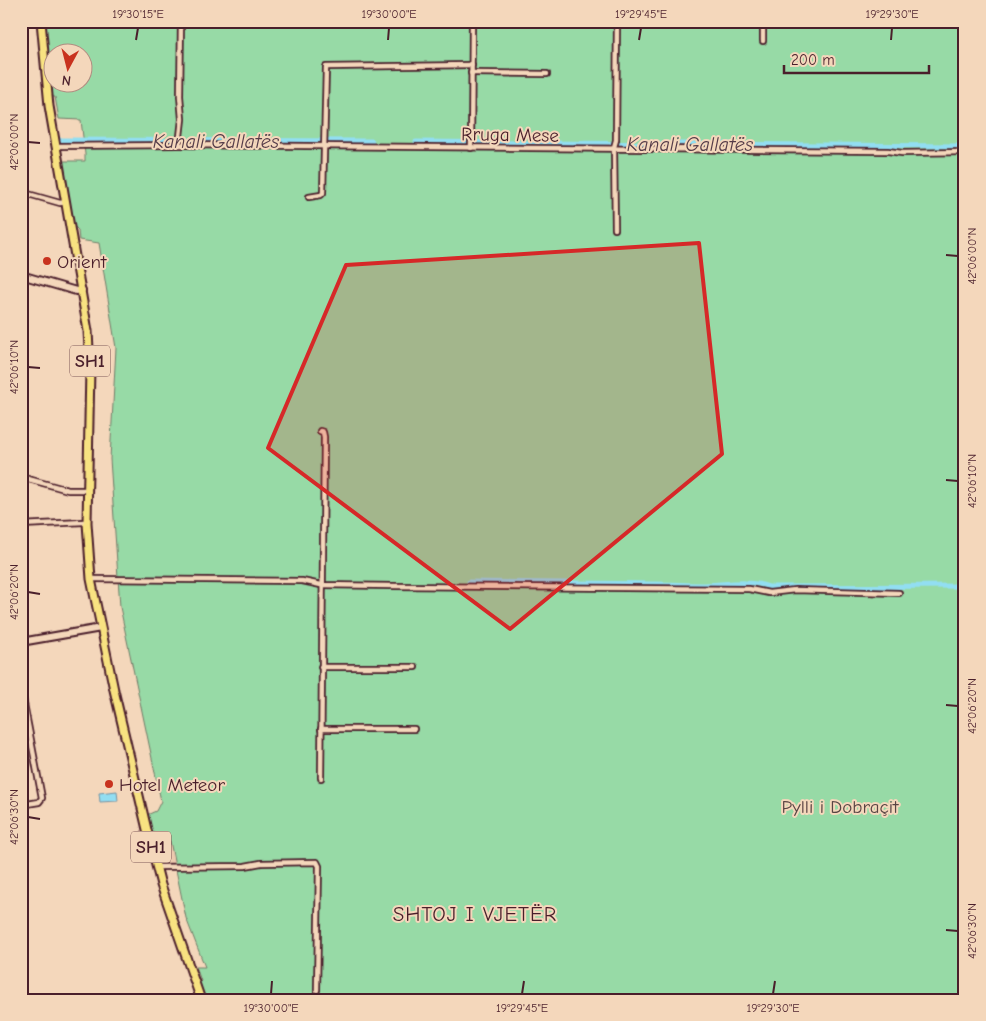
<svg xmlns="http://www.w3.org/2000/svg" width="986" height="1021" viewBox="0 0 986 1021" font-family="'Comic Neue',sans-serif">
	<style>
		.built { fill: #ecc9ae }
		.green { fill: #97daa6; stroke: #707c68 }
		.water { fill: #92def2; stroke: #7592a2 }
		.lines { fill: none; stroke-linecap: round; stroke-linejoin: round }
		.canal { stroke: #92def2; stroke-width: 5 }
		.street-casing { stroke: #4a1f2b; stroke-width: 8 }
		.secondary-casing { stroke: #4a1f2b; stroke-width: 10 }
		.primary-casing { stroke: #4a1f2b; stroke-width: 11 }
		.street { stroke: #f4d7bb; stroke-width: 4.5 }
		.secondary { stroke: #f4d7bb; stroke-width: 6 }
		.primary { stroke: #f8e281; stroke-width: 7 }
		.marked { fill: #d62828; fill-opacity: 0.2; stroke: #d62828; stroke-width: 4; stroke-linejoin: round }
		.ticks { fill: none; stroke: #4a1f2b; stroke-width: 2 }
		.poi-dot { fill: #c8321e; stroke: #f4d7bb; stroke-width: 2 }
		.labels { text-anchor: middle; stroke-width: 4; stroke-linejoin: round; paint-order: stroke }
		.shield { fill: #f4d7bb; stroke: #7d5656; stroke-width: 1 }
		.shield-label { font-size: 18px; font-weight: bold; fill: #4a1f2b }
		.street-label { font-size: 19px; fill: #4a1f2b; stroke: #f4d7bb }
		.poi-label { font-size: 19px; fill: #4a1f2b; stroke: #f4d7bb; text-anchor: start }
		.park-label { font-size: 19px; fill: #594444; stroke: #f4d7bb }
		.water-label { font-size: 20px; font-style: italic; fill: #553c49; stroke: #f4d7bb }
		.quarter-label { font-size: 21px; letter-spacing: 1px; fill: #4a1f2b; stroke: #f4d7bb }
		.neatline { fill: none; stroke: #4a1f2b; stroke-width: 2 }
		.ticks-label { font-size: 12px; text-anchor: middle; fill: #4a1f2b }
	</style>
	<rect width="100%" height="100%" fill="#f4d7bb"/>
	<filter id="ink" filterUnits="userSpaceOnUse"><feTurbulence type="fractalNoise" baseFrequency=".02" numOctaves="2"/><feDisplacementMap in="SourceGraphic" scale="10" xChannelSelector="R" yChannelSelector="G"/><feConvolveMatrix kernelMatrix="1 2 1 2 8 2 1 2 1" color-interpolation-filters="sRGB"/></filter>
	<g filter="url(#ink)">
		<polygon class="built" points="155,841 216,841 215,865 164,865 162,864"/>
		<polygon class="green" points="45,21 965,21 965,1000 205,1000 199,983 201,981 196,967 205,967 186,918 170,841 153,840 147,815 156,811 161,801 120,607 110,459 116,348 99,243 79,240 78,230 74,226 62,161 85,161 85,154 81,120 59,119 55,97 51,97 49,74 52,74 52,82 82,82 82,52 52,52 52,61 49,61"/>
		<polygon class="water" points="117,791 118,801 100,802 99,793"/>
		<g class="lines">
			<g class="canal">
				<polyline points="60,140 372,141"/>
				<polyline points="416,142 965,146"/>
				<path d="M469 582C546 583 623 583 701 585 721 585 750 579 769 587L965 586"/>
			</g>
			<g class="street-casing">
				<g id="street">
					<polyline points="763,21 763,41"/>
					<polyline points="471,73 547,74"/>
					<polyline points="179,145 182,119 180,96 181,21"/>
					<polyline points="55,146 179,145 888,151 902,153 965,152"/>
					<polyline points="471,148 472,21"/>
					<polyline points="21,192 60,203 66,202"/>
					<polyline points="309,197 321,195 323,193 326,67 472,65"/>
					<polyline points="615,229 614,147 616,140 617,21"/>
					<polyline points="320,431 323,432 324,437 321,778"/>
					<polyline points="21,477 68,490 85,490"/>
					<polyline points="21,525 84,522"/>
					<polyline points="91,579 302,581 321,585 393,586 749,589 769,593 795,590 899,593"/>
					<polyline points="321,667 415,667"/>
					<polyline points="21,688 42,798 39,802 21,805"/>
					<polyline points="321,729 414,729"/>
					<polyline points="156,867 245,866 261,863 317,862 319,866 317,990"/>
				</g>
			</g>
			<g class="secondary-casing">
				<g id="secondary">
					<polyline points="21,275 76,291 82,290"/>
					<polyline points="21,642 101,628"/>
				</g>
			</g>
			<g class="primary-casing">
				<polyline id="primary" points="41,21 49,106 88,331 90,368 87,523 91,579 114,690 149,838 161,885 201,1000"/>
			</g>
			<use href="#street" class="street"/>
			<use href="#secondary" class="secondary"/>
			<use href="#primary" class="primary"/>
		</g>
	</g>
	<path class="marked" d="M699 243 722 454 510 629 268 448 346 265Z"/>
	<path class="ticks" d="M136 40 138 28M388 40 389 28M639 40 641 28M891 40 892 28M28 142 40 143M946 255 958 256M28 367 40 368M946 480 958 481M28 592 40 594M946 705 958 706M28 817 40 819M946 930 958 931M271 994 272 981M522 994 524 981M773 994 775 981"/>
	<g class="poi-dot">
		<circle cx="47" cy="261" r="5"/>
		<circle cx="109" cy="784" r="5"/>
	</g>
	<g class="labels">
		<g class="shield">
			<rect x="70" y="345.5" width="40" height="31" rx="4"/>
			<rect x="131" y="831.5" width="40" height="31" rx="4"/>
		</g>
		<g class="shield-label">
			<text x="90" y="367">SH1</text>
			<text x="151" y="853">SH1</text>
		</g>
		<g class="street-label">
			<text transform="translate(510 134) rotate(1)" y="7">Rruga Mese</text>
		</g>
		<g class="poi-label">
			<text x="57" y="268">Orient</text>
			<text x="119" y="791">Hotel Meteor</text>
		</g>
		<g class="park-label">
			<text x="840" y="813">Pylli i Dobraçit</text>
		</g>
		<g class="water-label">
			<text x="216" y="148">Kanali Gallatës</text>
			<text x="690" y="151">Kanali Gallatës</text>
		</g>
		<g class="quarter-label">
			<text x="475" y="921">SHTOJ I VJETËR</text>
		</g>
	</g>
	<rect width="986" height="1021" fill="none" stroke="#f4d7bb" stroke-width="55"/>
	<g transform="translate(68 68) rotate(187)"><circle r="24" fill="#f4d7bb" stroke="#b08d81"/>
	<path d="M0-4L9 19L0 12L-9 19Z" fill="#c8321e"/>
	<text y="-8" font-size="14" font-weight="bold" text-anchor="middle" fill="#4a1f2b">N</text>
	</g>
	<path d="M784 65v8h145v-8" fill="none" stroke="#4a1f2b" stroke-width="2.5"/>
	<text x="791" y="65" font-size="15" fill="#4a1f2b" stroke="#f4d7bb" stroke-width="4" paint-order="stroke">200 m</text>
	<rect x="28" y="28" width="930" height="966" class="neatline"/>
	<g class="ticks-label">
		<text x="138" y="18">19°30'15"E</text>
		<text x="389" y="18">19°30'00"E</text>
		<text x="641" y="18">19°29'45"E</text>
		<text x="892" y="18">19°29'30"E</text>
		<text transform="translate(14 142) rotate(-90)" y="4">42°06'00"N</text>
		<text transform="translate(972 256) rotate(-90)" y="4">42°06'00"N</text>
		<text transform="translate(14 367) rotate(-90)" y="4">42°06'10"N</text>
		<text transform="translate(972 481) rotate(-90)" y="4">42°06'10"N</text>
		<text transform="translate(14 592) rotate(-90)" y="4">42°06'20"N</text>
		<text transform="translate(972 706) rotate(-90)" y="4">42°06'20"N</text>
		<text transform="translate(14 817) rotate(-90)" y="4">42°06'30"N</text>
		<text transform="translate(972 931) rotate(-90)" y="4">42°06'30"N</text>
		<text x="271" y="1012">19°30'00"E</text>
		<text x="522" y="1012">19°29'45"E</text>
		<text x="773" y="1012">19°29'30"E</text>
	</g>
</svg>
